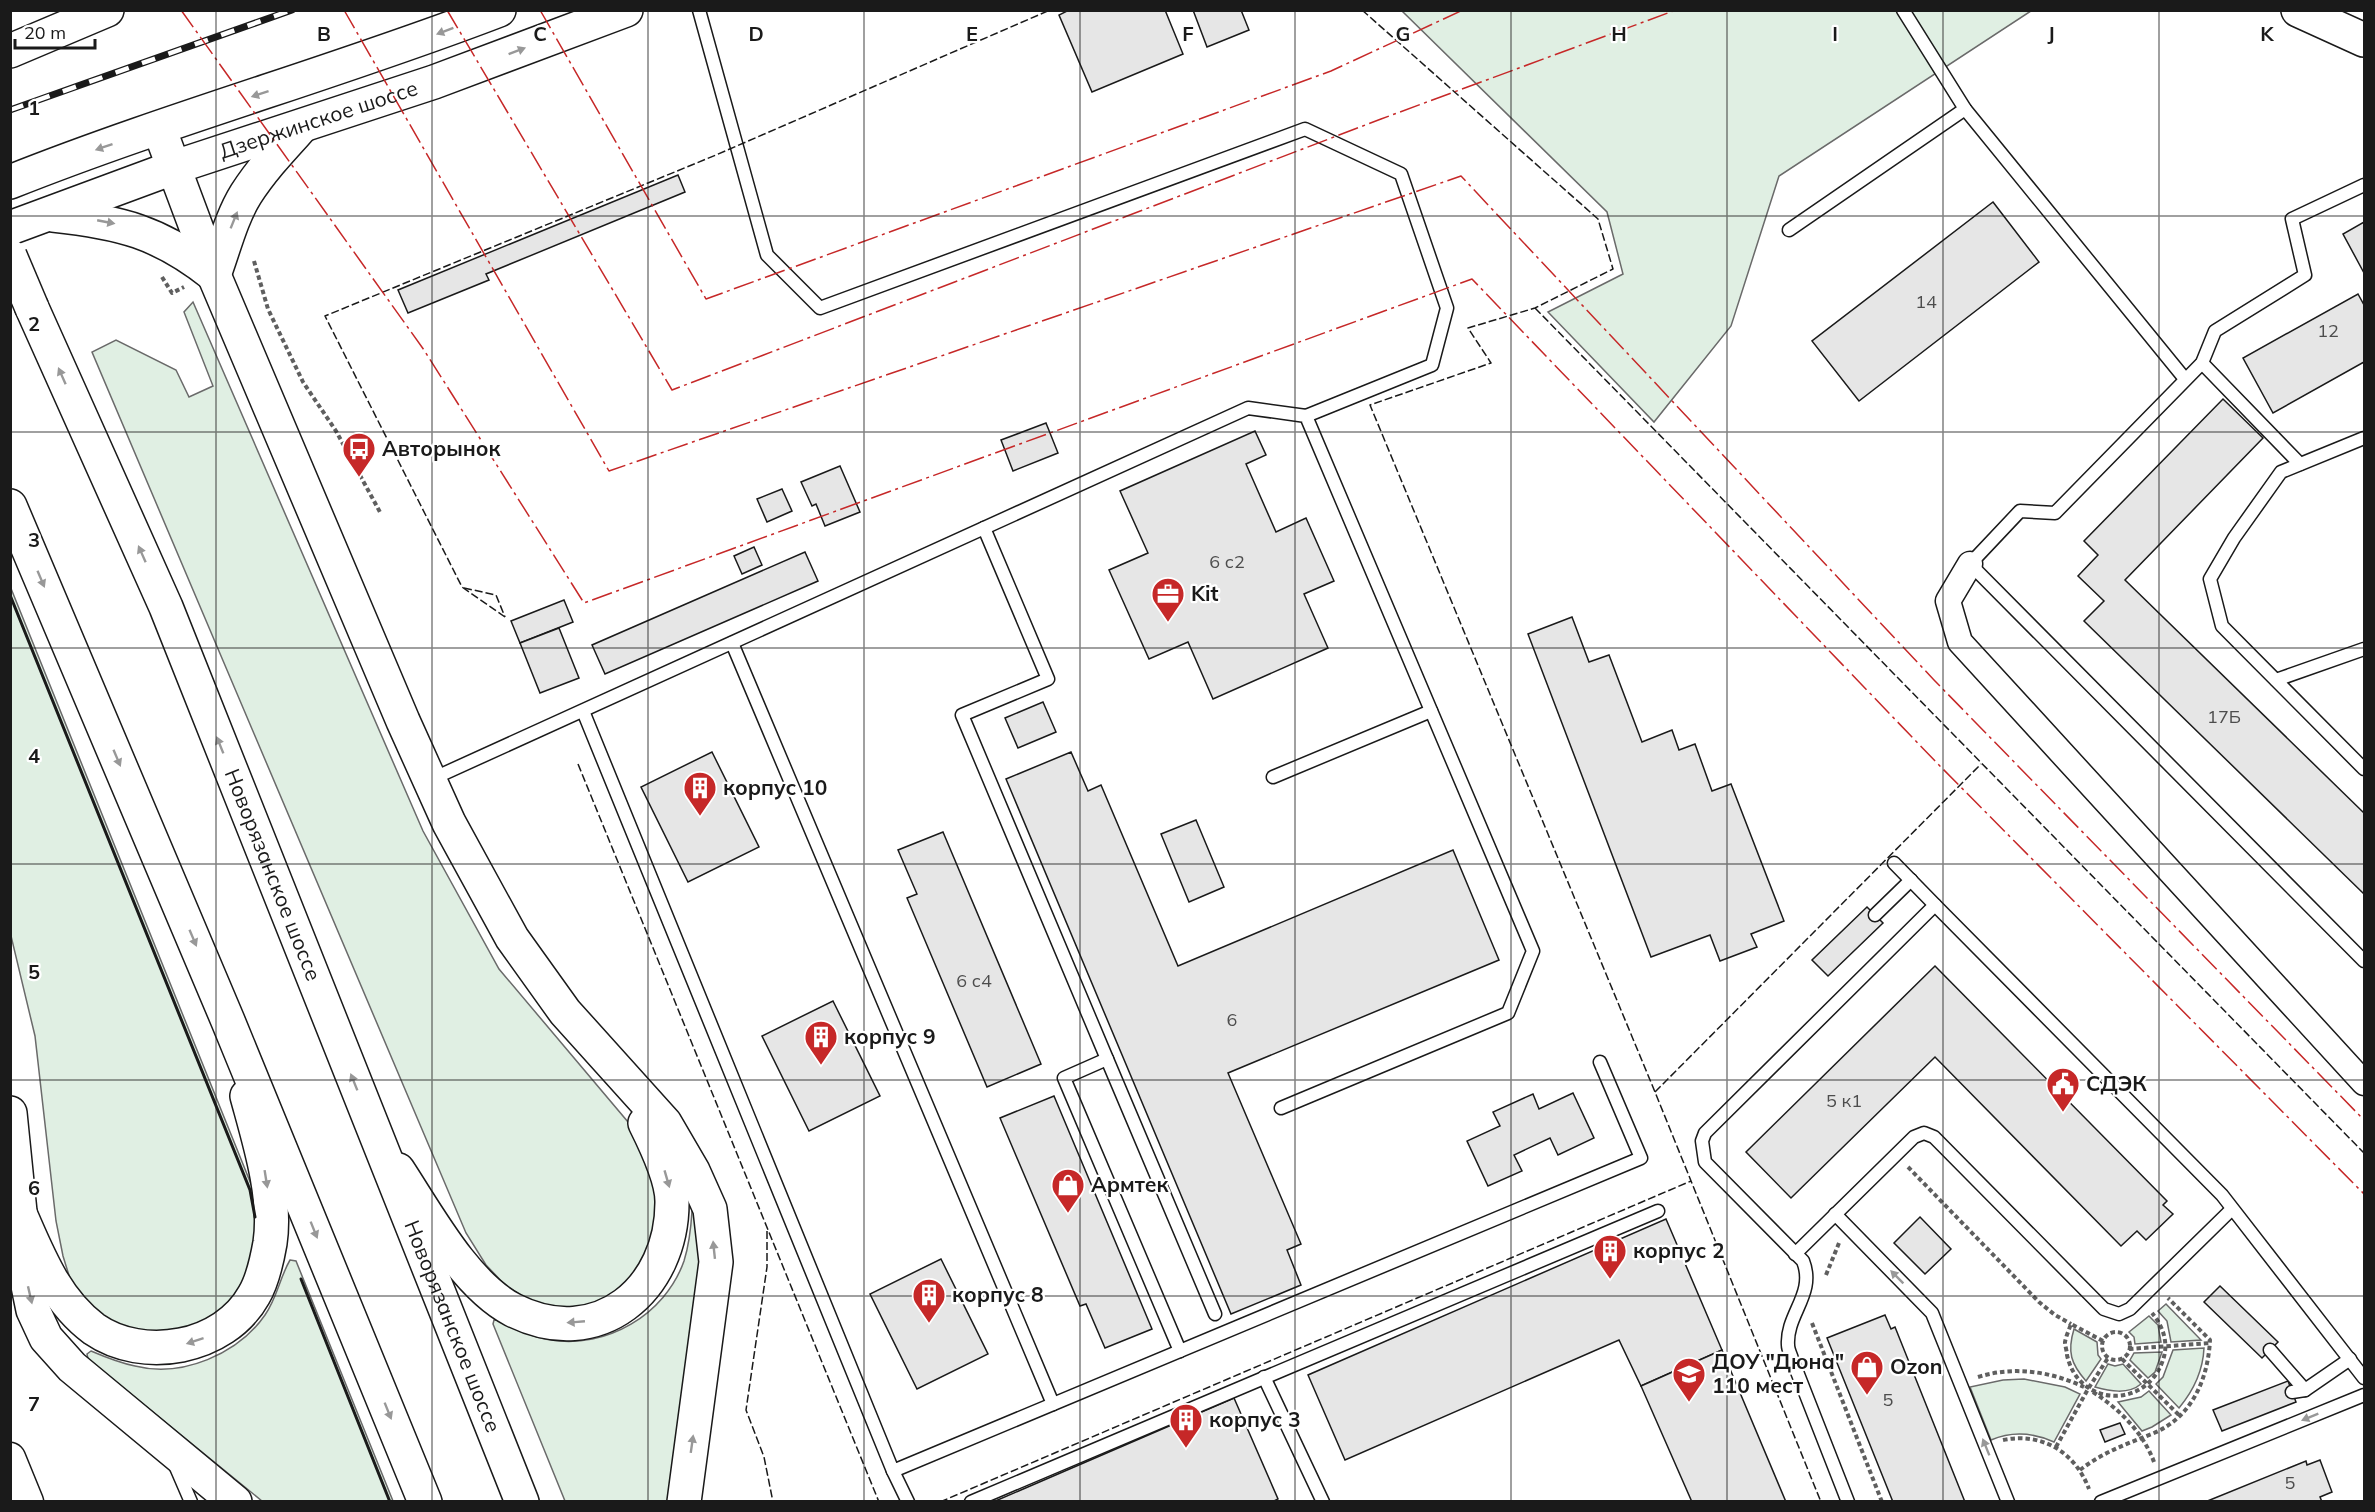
<svg xmlns="http://www.w3.org/2000/svg" width="2375" height="1512" viewBox="0 0 2375 1512" font-family="Mulish,sans-serif">
	<style>
		.green { fill: #e0efe3; stroke: #6a6a6a; stroke-width: 1.5 }
		.building { fill: #e6e6e6; stroke: #1a1a1a; stroke-width: 1.5 }
		.lines { fill: none; stroke-linecap: round; stroke-linejoin: round }
		.service-casing { stroke: #1a1a1a; stroke-width: 15 }
		.minor-casing { stroke: #1a1a1a; stroke-width: 27 }
		.tertiary-casing { stroke: #1a1a1a; stroke-width: 33 }
		.secondary-casing { stroke: #1a1a1a; stroke-width: 36 }
		.trunk-casing { stroke: #1a1a1a; stroke-width: 36 }
		.path { stroke: #5f5f5f; stroke-width: 4; stroke-dasharray: 4.5 3; stroke-linecap: butt }
		.service { stroke: #fff; stroke-width: 12 }
		.minor { stroke: #fff; stroke-width: 24 }
		.tertiary { stroke: #fff; stroke-width: 30 }
		.secondary { stroke: #fff; stroke-width: 33 }
		.trunk { stroke: #fff; stroke-width: 33 }
		.rail-casing { stroke: #1a1a1a; stroke-width: 7 }
		.rail { stroke: #fff; stroke-width: 4.5; stroke-dasharray: 14; stroke-linecap: butt }
		.trunk-bridge-casing { stroke: #1a1a1a; stroke-width: 36; stroke-linecap: butt }
		.trunk-bridge { stroke: #fff; stroke-width: 33 }
		.fence { stroke: #1a1a1a; stroke-width: 1.5; stroke-dasharray: 8 3; stroke-linecap: butt }
		.wall { stroke: #1a1a1a; stroke-width: 3 }
		.power { stroke: #c62828; stroke-width: 1.5; stroke-dasharray: 21 4.5 3 4.5; stroke-linecap: butt }
		.oneway { fill: #989898 }
		.grid { fill: none; stroke: #1a1a1a; stroke-width: 1.5; stroke-opacity: 0.55 }
		.labels { text-anchor: middle; stroke-width: 4.5; stroke-linejoin: round; paint-order: stroke }
		.number-label { font-size: 18px; fill: #4d4d4d }
		.street-label { font-size: 21px; fill: #1a1a1a; stroke: #fff }
		.poi-label { font-size: 21px; font-weight: bold; fill: #1a1a1a; stroke: #fff; text-anchor: start }
		.grid-label { font-size: 20px; text-anchor: middle; font-weight: bold; fill: #1a1a1a; stroke: #fff; stroke-width: 4.5; stroke-linejoin: round; paint-order: stroke }
	</style>
	<rect width="100%" height="100%" fill="#fff"/>
	<g class="green">
		<polygon points="1402,11 2031,11 1779,176 1731,326 1654,422 1548,312 1623,274 1607,212"/>
		<polygon points="193,302 423,831 499,969 628,1122 647,1157 659,1208 650,1254 624,1290 587,1307 547,1307 527,1299 506,1286 486,1265 466,1233 92,352 116,340 176,370 189,397 213,386 184,312"/>
		<polygon points="10,586 253,1189 258,1219 256,1252 240,1296 208,1323 166,1334 123,1327 105,1317 87,1302 71,1282 63,1256 56,1221 35,1036 11,936"/>
		<path d="M696 1209 702 1255 670 1501H565L493 1324 494 1320C505 1320 514 1328 524 1332 533 1336 542 1339 551 1340 606 1349 665 1315 684 1261 689 1245 691 1228 692 1211Z"/>
		<path d="M290 1260 296 1261 393 1501H262L88 1359 87 1354 91 1351C105 1357 120 1363 135 1366 182 1378 238 1354 265 1315 277 1298 280 1277 290 1260Z"/>
		<polygon points="2166,1304 2201,1340 2171,1342 2167,1321 2158,1311"/>
		<polygon points="2149,1316 2158,1325 2161,1342 2135,1344 2134,1337 2129,1332"/>
		<path d="M2074 1329 2097 1342 2098 1355 2101 1359 2086 1381C2071 1364 2067 1352 2074 1329Z"/>
		<path d="M2204 1348C2203 1371 2194 1390 2179 1408L2156 1384 2163 1377 2173 1350Z"/>
		<polygon points="2162,1352 2155,1372 2148,1378 2130,1360 2134,1353"/>
		<path d="M2108 1364 2115 1366 2123 1364 2141 1384C2128 1395 2109 1391 2095 1387Z"/>
		<path d="M2024 1379 2065 1387 2080 1394 2054 1442C2034 1433 2012 1431 1991 1440L1970 1387 2003 1380Z"/>
		<polygon points="2149,1391 2171,1415 2152,1427 2142,1431 2118,1402 2141,1397"/>
	</g>
	<g class="building">
		<polygon points="1069,10 1165,10 1183,54 1092,92 1059,15"/>
		<polygon points="1193,10 1241,10 1249,30 1207,47"/>
		<polygon points="678,175 685,192 486,274 489,280 408,313 398,290"/>
		<polygon points="1993,202 2039,262 1859,401 1812,341"/>
		<polygon points="2364,222 2364,273 2343,234"/>
		<polygon points="2358,294 2364,305 2364,362 2273,413 2243,358"/>
		<polygon points="2223,399 2263,438 2125,580 2364,813 2364,894 2084,621 2104,601 2078,576 2098,555 2084,541"/>
		<polygon points="1046,423 1058,453 1013,471 1001,440"/>
		<polygon points="1255,431 1266,455 1246,464 1276,532 1306,518 1334,581 1304,594 1328,648 1213,699 1188,642 1149,659 1109,570 1148,553 1120,491"/>
		<polygon points="840,466 860,512 825,526 816,504 812,506 801,482"/>
		<polygon points="782,489 792,511 767,522 757,499"/>
		<polygon points="754,547 762,565 742,574 734,556"/>
		<polygon points="805,552 818,581 605,674 592,645"/>
		<polygon points="564,600 573,622 520,643 511,621"/>
		<polygon points="1572,617 1589,662 1609,655 1642,742 1672,730 1679,750 1695,744 1712,791 1731,784 1784,921 1751,934 1757,947 1720,961 1710,935 1651,957 1528,634"/>
		<polygon points="559,628 579,678 540,693 520,643"/>
		<polygon points="1043,702 1056,732 1018,748 1005,718"/>
		<polygon points="712,752 759,847 688,882 641,787"/>
		<polygon points="1071,752 1088,791 1101,785 1178,966 1453,850 1499,960 1228,1073 1301,1244 1287,1250 1301,1285 1231,1314 1006,779"/>
		<polygon points="1196,820 1224,887 1189,902 1161,834"/>
		<polygon points="943,832 1041,1064 987,1087 907,898 917,894 898,850"/>
		<polygon points="1867,907 1883,923 1828,976 1812,960"/>
		<polygon points="1935,966 2167,1201 2163,1205 2173,1214 2146,1240 2137,1231 2121,1246 1935,1057 1791,1198 1746,1152"/>
		<polygon points="833,1001 880,1096 809,1131 762,1036"/>
		<polygon points="1573,1093 1594,1138 1558,1155 1550,1138 1514,1155 1522,1171 1488,1186 1467,1141 1500,1126 1493,1112 1533,1094 1539,1109"/>
		<polygon points="1054,1096 1152,1329 1105,1348 1086,1304 1080,1306 1000,1118"/>
		<polygon points="1920,1217 1951,1249 1925,1274 1894,1243"/>
		<polygon points="1666,1219 1722,1350 1641,1386 1619,1340 1345,1460 1308,1375"/>
		<polygon points="941,1259 988,1354 917,1389 870,1294"/>
		<polygon points="2220,1286 2278,1342 2262,1358 2204,1302"/>
		<polygon points="1885,1315 1891,1329 1895,1327 1965,1502 1893,1502 1827,1338"/>
		<polygon points="1722,1350 1786,1502 1692,1502 1641,1386"/>
		<polygon points="2288,1381 2296,1402 2222,1431 2213,1410"/>
		<polygon points="1234,1398 1278,1499 1272,1502 993,1502"/>
		<polygon points="2120,1423 2125,1434 2105,1442 2100,1430"/>
		<polygon points="2320,1460 2332,1492 2320,1497 2322,1502 2205,1502 2306,1461 2307,1465"/>
	</g>
	<g class="lines">
		<g class="service-casing">
			<g id="service">
				<polyline points="699,10 767,255 820,308 1305,129 1401,174 1447,308 1432,365 1306,416"/>
				<polyline points="1903,10 1965,109 2185,379"/>
				<polyline points="2364,185 2292,219 2305,275 2215,331 2202,363 2055,513 2020,511 1970,564 2364,961"/>
				<polyline points="1789,230 1965,109"/>
				<polyline points="2202,363 2300,464"/>
				<polyline points="2364,438 2281,472 2234,538 2210,579 2222,626 2364,769"/>
				<polyline points="984,528 1048,679 962,715 1107,1059 1064,1078 1180,1351"/>
				<polyline points="732,643 1053,1404"/>
				<polyline points="2276,680 2364,649"/>
				<polyline points="583,711 893,1471 1641,1158 1600,1062"/>
				<polyline points="1273,777 1431,711"/>
				<polyline points="432,779 1248,408 1306,416 1533,951 1508,1013 1281,1108"/>
				<polyline points="1894,863 1935,905"/>
				<polyline points="1875,915 1911,880"/>
				<polyline points="1107,1059 1215,1314"/>
				<polyline points="1835,1214 1932,1313 2008,1502"/>
				<polyline points="1795,1254 1914,1137 1924,1133 1934,1137 2104,1309 2119,1314 2130,1309 2232,1209"/>
				<polyline points="2270,1350 2305,1390"/>
				<polyline points="1264,1377 1323,1502"/>
				<polyline points="2292,1392 2305,1390 2350,1359"/>
				<polyline points="175,1465 191,1502"/>
				<polyline points="893,1471 908,1502"/>
				<polyline points="971,1502 1658,1211"/>
				<path d="M1848 1502 1792 1359C1791 1355 1788 1350 1788 1345 1786 1314 1816 1294 1803 1261L1705 1162 1702 1141 1705 1133 1935 905 2222 1195 2364 1378"/>
				<polyline points="2101,1502 2364,1395"/>
			</g>
		</g>
		<g class="minor-casing">
			<polyline id="minor" points="1970,564 1948,601 1960,642 2364,1083"/>
		</g>
		<g class="tertiary-casing">
			<polyline id="tertiary" points="10,1458 28,1502"/>
		</g>
		<g class="secondary-casing">
			<g id="secondary">
				<polyline points="2298,10 2364,40"/>
				<polyline points="10,51 107,10"/>
				<polyline points="159,128 214,275 403,721 449,823 512,938 565,1012 665,1123 693,1171 710,1209 716,1262 684,1502"/>
				<path d="M10 182C171 118 338 72 499 10"/>
				<path d="M53 215C120 222 160 232 214 275"/>
				<path id="s1" d="M10 228 175 167 434 82 626 10"/>
				<path d="M214 275C224 248 231 218 246 194 262 169 282 148 302 126"/>
				<polyline points="10,1113 27,1281 33,1310 46,1338 72,1367 235,1502"/>
				<path d="M398 1170C427 1214 465 1285 513 1310 598 1353 673 1289 672 1201 672 1180 655 1143 645 1123"/>
				<path d="M21 1216C39 1257 56 1301 94 1329 143 1363 224 1349 254 1295 263 1280 267 1260 270 1243 277 1197 259 1140 247 1096"/>
			</g>
		</g>
		<g class="trunk-casing">
			<g id="trunk">
				<path id="s2" d="M32 308 166 607 522 1502"/>
				<polyline points="10,506 228,1021 425,1502"/>
			</g>
		</g>
		<g class="path">
			<polyline points="254,261 268,309 303,382 336,431 381,514"/>
			<polyline points="162,277 172,293 184,287"/>
			<polyline points="1908,1167 2039,1302 2055,1315 2071,1324"/>
			<polyline points="1826,1275 1839,1243"/>
			<polyline points="1812,1323 1882,1502"/>
			<circle cx="2116" cy="1346" r="14"/>
			<path d="M2103 1341 2071 1324C2069 1330 2066 1336 2065 1342 2065 1346 2067 1351 2067 1355 2078 1407 2146 1410 2163 1360 2169 1343 2163 1326 2152 1313"/>
			<polyline points="2129,1349 2210,1343"/>
			<polyline points="2122,1359 2180,1416"/>
			<path d="M1978 1377C2013 1366 2050 1371 2084 1387"/>
			<path d="M2093 1392C2119 1409 2143 1432 2154 1462"/>
			<path d="M2003 1440C2042 1432 2075 1452 2089 1489"/>
			<polyline points="2056,1447 2088,1389 2108,1358"/>
			<path d="M2080 1470C2103 1452 2127 1444 2154 1433 2192 1417 2208 1379 2210 1340L2168 1298"/>
		</g>
		<use href="#service" class="service"/>
		<use href="#minor" class="minor"/>
		<use href="#tertiary" class="tertiary"/>
		<use href="#secondary" class="secondary"/>
		<use href="#trunk" class="trunk"/>
		<g class="rail-casing">
			<polyline id="rail" points="10,110 292,10"/>
		</g>
		<use href="#rail" class="rail"/>
		<g class="trunk-bridge-casing">
			<polyline id="trunk-bridge" points="10,256 32,308"/>
		</g>
		<use href="#trunk-bridge" class="trunk-bridge"/>
		<g class="fence">
			<polyline points="1362,10 1598,219 1613,269 1535,308 1468,328 1491,363 1370,405 1655,1092 1821,1502"/>
			<polyline points="1535,308 2364,1153"/>
			<polyline points="464,588 496,595 505,617"/>
			<polyline points="505,617 462,587 325,316 716,155 1050,10"/>
			<polyline points="578,764 879,1502"/>
			<polyline points="1655,1092 1981,764"/>
			<polyline points="767,1231 767,1267 746,1410 764,1457 773,1502"/>
			<polyline points="940,1502 1691,1181"/>
		</g>
		<g class="wall">
			<polyline points="10,595 250,1190 255,1217"/>
			<polyline points="301,1279 390,1502"/>
		</g>
		<g class="power">
			<polyline points="181,10 424,350 584,603 1472,279 1936,762 2364,1194"/>
			<polyline points="344,10 609,471 1461,176 1934,680 2364,1120"/>
			<polyline points="447,10 672,390 1381,119 1676,10"/>
			<polyline points="540,10 706,299 1331,71 1463,10"/>
		</g>
	</g>
	<defs><path id="oneway-solid" d="M-6-.8H1V-3.2L6.5 0L1 3.2V.8H-6Z" transform="scale(1.5)"/></defs>
	<g class="oneway">
		<use href="#oneway-solid" transform="translate(445 31) rotate(159)"/>
		<use href="#oneway-solid" transform="translate(517 51) rotate(-21)"/>
		<use href="#oneway-solid" transform="translate(260 94) rotate(162)"/>
		<use href="#oneway-solid" transform="translate(104 147) rotate(161)"/>
		<use href="#oneway-solid" transform="translate(234 220) rotate(-68)"/>
		<use href="#oneway-solid" transform="translate(106 222) rotate(11)"/>
		<use href="#oneway-solid" transform="translate(62 376) rotate(-114)"/>
		<use href="#oneway-solid" transform="translate(142 554) rotate(-114)"/>
		<use href="#oneway-solid" transform="translate(41 579) rotate(67)"/>
		<use href="#oneway-solid" transform="translate(220 745) rotate(-112)"/>
		<use href="#oneway-solid" transform="translate(117 758) rotate(67)"/>
		<use href="#oneway-solid" transform="translate(193 938) rotate(67)"/>
		<use href="#oneway-solid" transform="translate(354 1082) rotate(-112)"/>
		<use href="#oneway-solid" transform="translate(266 1179) rotate(81)"/>
		<use href="#oneway-solid" transform="translate(667 1179) rotate(74)"/>
		<use href="#oneway-solid" transform="translate(314 1230) rotate(68)"/>
		<use href="#oneway-solid" transform="translate(714 1250) rotate(-96)"/>
		<use href="#oneway-solid" transform="translate(1897 1277) rotate(-135)"/>
		<use href="#oneway-solid" transform="translate(30 1295) rotate(77)"/>
		<use href="#oneway-solid" transform="translate(576 1322) rotate(175)"/>
		<use href="#oneway-solid" transform="translate(195 1341) rotate(162)"/>
		<use href="#oneway-solid" transform="translate(388 1411) rotate(68)"/>
		<use href="#oneway-solid" transform="translate(2310 1417) rotate(158)"/>
		<use href="#oneway-solid" transform="translate(692 1444) rotate(-82)"/>
		<use href="#oneway-solid" transform="translate(1986 1447) rotate(-112)"/>
	</g>
	<path class="grid" d="M216 10V1502M432 10V1502M648 10V1502M864 10V1502M1080 10V1502M1295 10V1502M1511 10V1502M1727 10V1502M1943 10V1502M2159 10V1502M10 216H2364M10 432H2364M10 648H2364M10 864H2364M10 1080H2364M10 1296H2364"/>
	<defs>
		<g id="bus-pin" transform="scale(1.725)"><path d="M0 17L-7.5 6A9.5 9.5 0 1 1 7.5 6Z" fill="#c62828" stroke="#fff"/><path d="M-5-6H5V4H4V6H2V4H-2V6H-4V4H-5ZM-3.5-4V0h7V-4ZM-3.5 1.2v1.5H-2V1.2ZM2 1.2v1.5H3.5V1.2Z" fill="#fff"/></g>
		<g id="office-pin" transform="scale(1.725)"><path d="M0 17L-7.5 6A9.5 9.5 0 1 1 7.5 6Z" fill="#c62828" stroke="#fff"/><path d="M-6-3h4V-5.5h4V-3h4V5H-6ZM-1-4.5V-3h2v-1.5ZM-6 0V1H6V0Z" fill="#fff"/></g>
		<g id="building-pin" transform="scale(1.725)"><path d="M0 17L-7.5 6A9.5 9.5 0 1 1 7.5 6Z" fill="#c62828" stroke="#fff"/><path d="M-4-6H4V6H1V3H-1V6H-4ZM-2.5-4.3h1.7v1.8h-1.7ZM.8-4.3h1.7v1.8H.8ZM-2.5-1h1.7V.8h-1.7ZM.8-1h1.7V.8H.8Z" fill="#fff"/></g>
		<g id="civic-pin" transform="scale(1.725)"><path d="M0 17L-7.5 6A9.5 9.5 0 1 1 7.5 6Z" fill="#c62828" stroke="#fff"/><path d="M-.6-6.5H3V-4.5H.6V-3L4-1V1h2V6H-6V1h2V-1L-.6-3ZM-1.2 2.5V6h2.4V2.5Z" fill="#fff"/></g>
		<g id="shop-pin" transform="scale(1.725)"><path d="M0 17L-7.5 6A9.5 9.5 0 1 1 7.5 6Z" fill="#c62828" stroke="#fff"/><path d="M-5-2.5h2.3a2.7 3.5 0 0 1 5.4 0H5L5.5 6h-11ZM-1.5-2.5h3a1.5 2.3 0 0 0-3 0Z" fill="#fff"/></g>
		<g id="school-pin" transform="scale(1.725)"><path d="M0 17L-7.5 6A9.5 9.5 0 1 1 7.5 6Z" fill="#c62828" stroke="#fff"/><path d="M0-5L7-2L0 1L-7-2ZM-4 1L0 2.5L4 1V4Q0 6-4 4Z" fill="#fff"/></g>
	</defs>
	<g fill-rule="evenodd">
		<use href="#bus-pin" x="359" y="449"/>
		<use href="#office-pin" x="1168" y="594"/>
		<use href="#building-pin" x="700" y="788"/>
		<use href="#building-pin" x="821" y="1037"/>
		<use href="#civic-pin" x="2063" y="1084"/>
		<use href="#shop-pin" x="1068" y="1185"/>
		<use href="#building-pin" x="1610" y="1251"/>
		<use href="#building-pin" x="929" y="1295"/>
		<use href="#shop-pin" x="1867" y="1367"/>
		<use href="#school-pin" x="1689" y="1374"/>
		<use href="#building-pin" x="1186" y="1420"/>
	</g>
	<g class="labels">
		<g class="number-label">
			<text x="1926" y="308">14</text>
			<text x="2328" y="337">12</text>
			<text x="1227" y="568">6 с2</text>
			<text x="2224" y="723">17Б</text>
			<text x="974" y="987">6 с4</text>
			<text x="1232" y="1026">6</text>
			<text x="1844" y="1107">5 к1</text>
			<text x="1888" y="1406">5</text>
			<text x="2290" y="1489">5</text>
		</g>
		<g class="street-label">
			<text dy="7" stroke="none"><textPath href="#s1" startOffset="327">Дзержинское шоссе</textPath></text>
			<text dy="7" stroke="none"><textPath href="#s2" startOffset="616">Новорязанское шоссе</textPath></text>
			<text dy="7" stroke="none"><textPath href="#s2" startOffset="1102">Новорязанское шоссе</textPath></text>
		</g>
		<g class="poi-label">
			<text x="382" y="456">Авторынок</text>
			<text x="1191" y="601">Kit</text>
			<text x="723" y="795">корпус 10</text>
			<text x="844" y="1044">корпус 9</text>
			<text x="2086" y="1091">СДЭК</text>
			<text x="1091" y="1192">Армтек</text>
			<text x="1633" y="1258">корпус 2</text>
			<text x="952" y="1302">корпус 8</text>
			<text x="1712" y="1369">ДОУ "Дюна"<tspan x="1712" dy="24">110 мест</tspan></text>
			<text x="1890" y="1374">Ozon</text>
			<text x="1209" y="1427">корпус 3</text>
		</g>
	</g>
	<g class="grid-label">
		<text x="324" y="41">B</text>
		<text x="540" y="41">C</text>
		<text x="756" y="41">D</text>
		<text x="972" y="41">E</text>
		<text x="1188" y="41">F</text>
		<text x="1403" y="41">G</text>
		<text x="1619" y="41">H</text>
		<text x="1835" y="41">I</text>
		<text x="2051" y="41">J</text>
		<text x="2267" y="41">K</text>
		<text x="34" y="115">1</text>
		<text x="34" y="331">2</text>
		<text x="34" y="547">3</text>
		<text x="34" y="763">4</text>
		<text x="34" y="979">5</text>
		<text x="34" y="1195">6</text>
		<text x="34" y="1411">7</text>
	</g>
	<rect width="2375" height="1512" fill="none" stroke="#1a1a1a" stroke-width="24"/>
	<path d="M15 39v9h80v-9" fill="none" stroke="#1a1a1a" stroke-width="3"/>
	<text x="24" y="39" font-size="18" fill="#1a1a1a" stroke="#ffffff" stroke-width="4.5" paint-order="stroke">20 m</text>
</svg>
